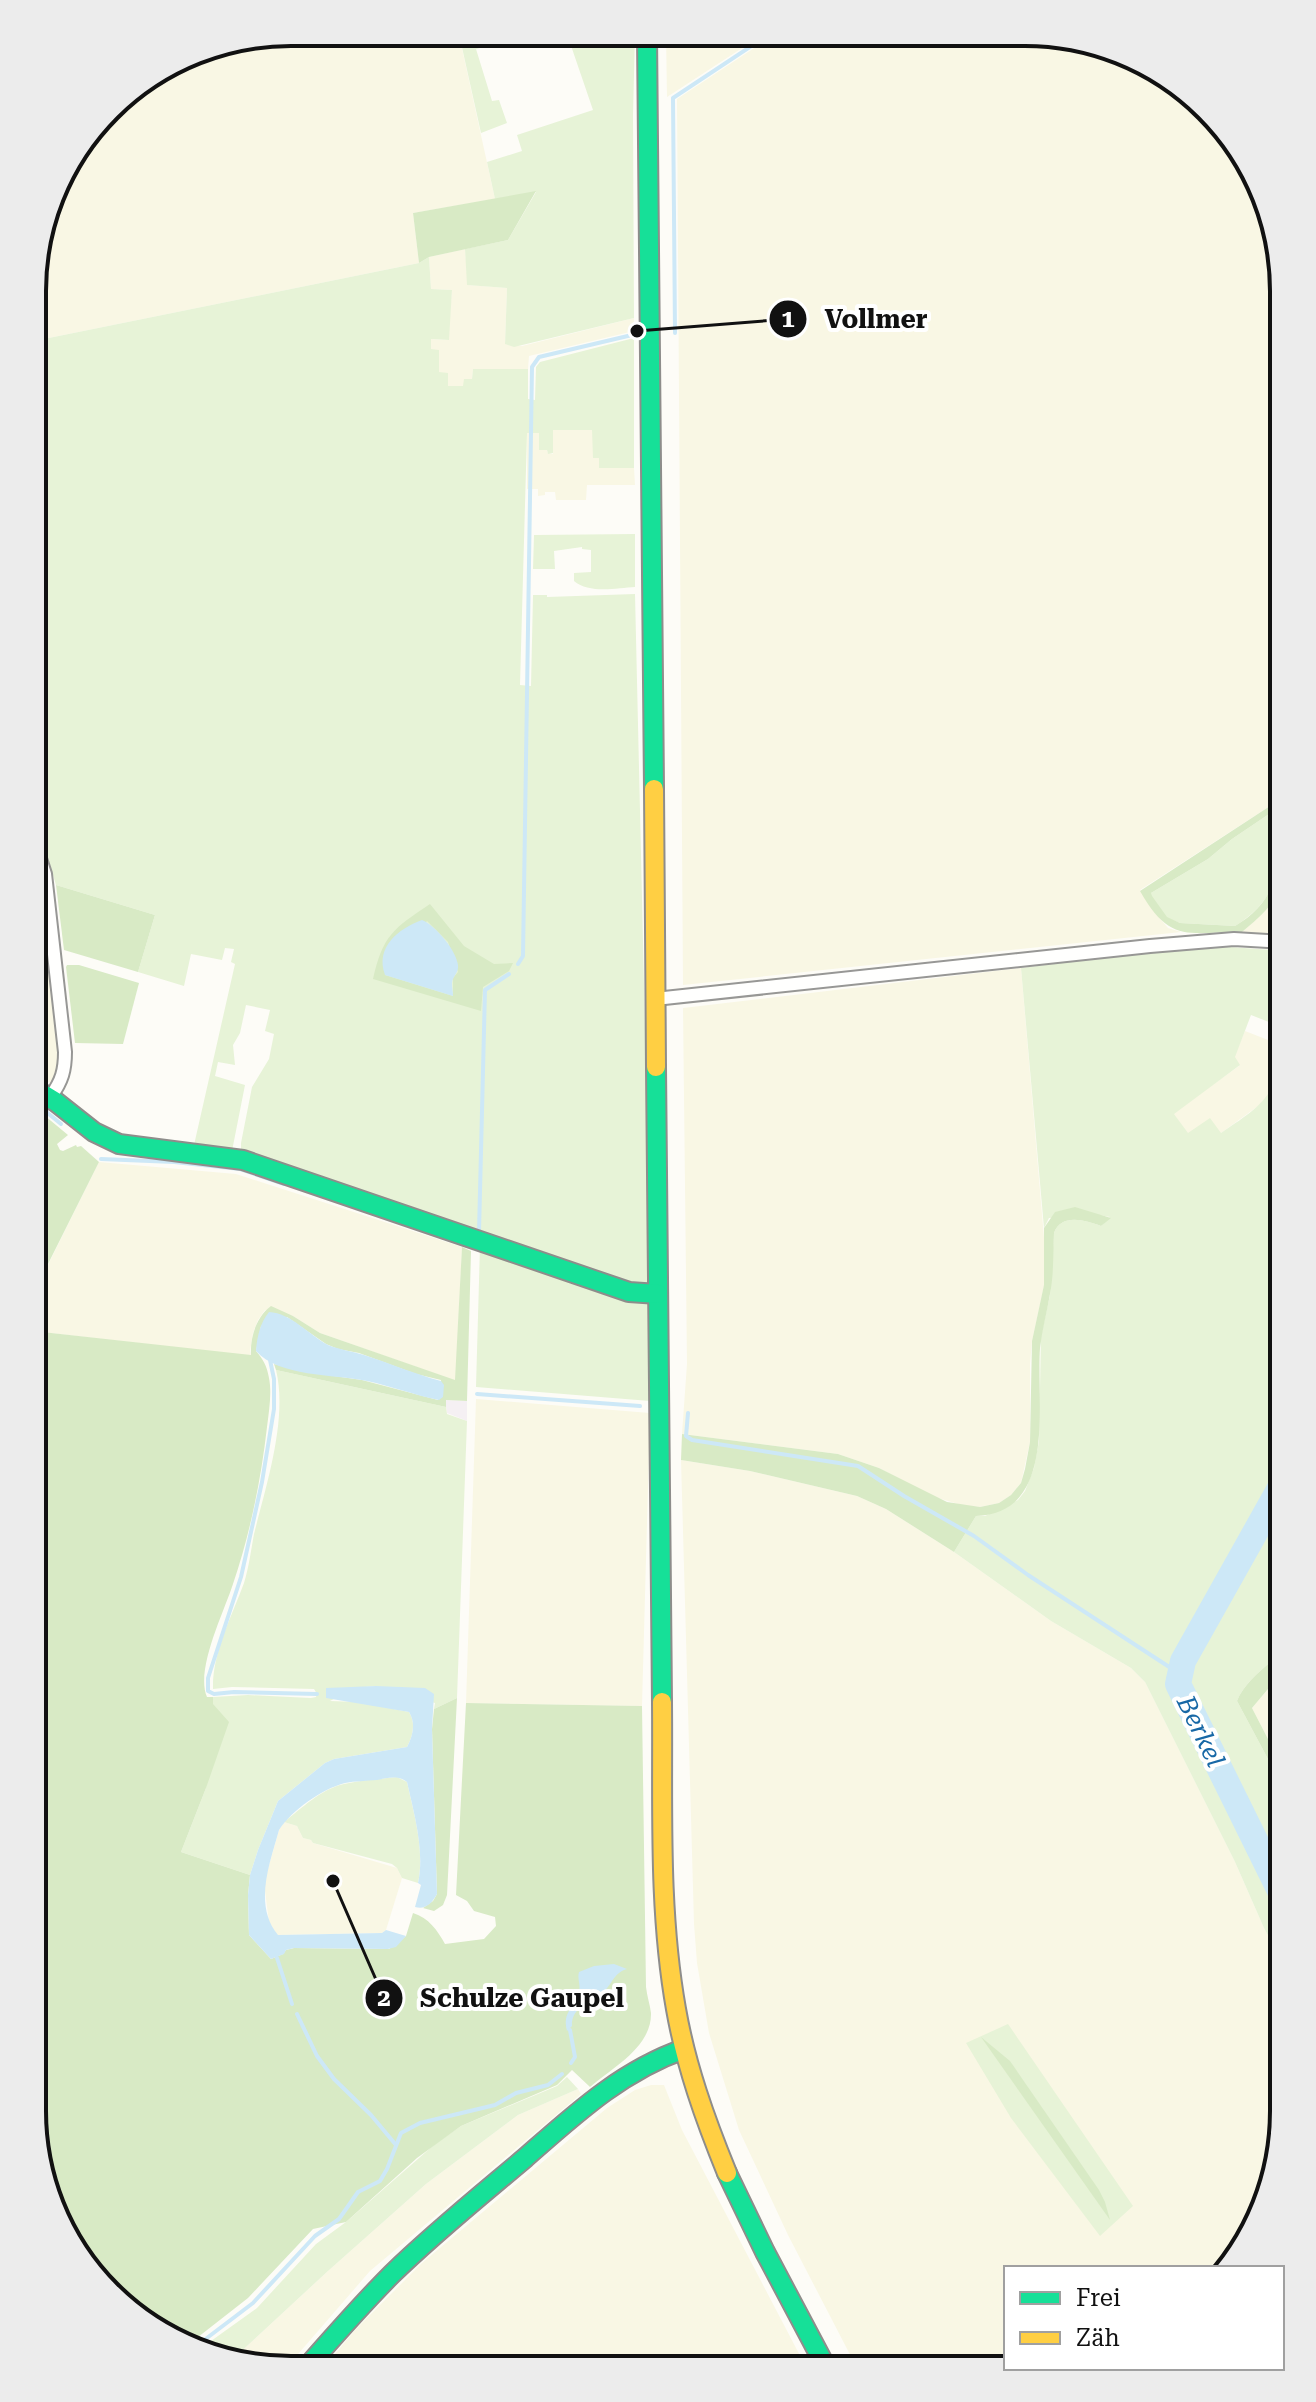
<svg xmlns="http://www.w3.org/2000/svg" width="1316" height="2402" viewBox="0 0 1316 2402" font-family="'Roboto Serif',serif">
	<style>
		.industrial { fill: #f5f0f3 }
		.farmland { fill: #f9f7e4 }
		.green { fill: #e7f3d7 }
		.forest { fill: #d8eac5; fill-rule: evenodd }
		.water { fill: #cde8f7 }
		.lines { fill: none; stroke-linecap: round; stroke-linejoin: round }
		.stream { stroke: #cde8f7; stroke-width: 4 }
		.river { stroke: #cde8f7; stroke-width: 26 }
		.street-casing { stroke: #979795; stroke-width: 16 }
		.fast-casing { stroke: #8e8d8b; stroke-width: 22 }
		.slow-casing { stroke: #8e8d8b; stroke-width: 22 }
		.street { stroke: #fffffe; stroke-width: 12 }
		.fast { stroke: #16e098; stroke-width: 18 }
		.slow { stroke: #ffcf43; stroke-width: 18 }
		.labels { text-anchor: middle; stroke-width: 8; stroke-linejoin: round; paint-order: stroke }
		.water-label { font-size: 26px; font-style: italic; fill: #1768a6; stroke: #fff }
		.rim { fill: none; stroke: #111; stroke-width: 4 }
		.leader { fill: none; stroke: #111; stroke-width: 3 }
		.callout-dot { fill: #111; stroke: #fff; stroke-width: 3 }
		.mark-label { font-size: 24px; text-anchor: middle; font-weight: bold; fill: #fff }
		.callout-label { font-size: 26px; text-anchor: middle; font-weight: bold; fill: #111; stroke: #fff; stroke-width: 8; stroke-linejoin: round; paint-order: stroke }
	</style>
	<rect width="100%" height="100%" fill="#fdfcf7"/>
	<polygon class="industrial" points="445,1400 467,1401 467,1421 447,1413"/>
	<g class="farmland">
		<polygon points="291,32 497,33 461,44 495,199 413,213 419,263 34,341 34,257 59,176 120,97 192,52"/>
		<polygon points="666,34 762,35 667,97"/>
		<polygon points="774,35 1075,37 1195,96 1270,207 1284,291 1284,797 1140,890 1158,916 1168,928 1181,932 683,985 677,99"/>
		<polygon points="465,249 468,285 507,288 505,344 522,346 634,318 634,331 529,356 528,369 473,369 472,380 463,386 447,386 439,373 439,351 431,350 431,339 448,340 452,290 431,289 429,257"/>
		<polygon points="553,430 593,430 593,458 599,458 599,467 634,468 635,485 587,485 586,500 556,500 555,492 545,492 545,495 538,496 538,489 527,489 527,432 539,433 548,453 553,454"/>
		<polygon points="1284,864 1284,935 1242,932 1258,918 1279,887 1278,869"/>
		<polygon points="43,919 61,1058 52,1084 33,1074 33,923"/>
		<polygon points="1021,968 1045,1249 1044,1286 1032,1341 1030,1364 1030,1442 1021,1483 1011,1495 999,1503 980,1507 965,1506 931,1496 879,1468 838,1454 682,1434 687,1364 683,1008"/>
		<polygon points="1284,1014 1284,1042 1276,1079 1265,1101 1221,1133 1188,1134 1173,1113 1239,1066 1234,1057 1245,1031 1273,1042"/>
		<polygon points="99,1162 236,1174 462,1247 456,1381 320,1333 293,1316 265,1310 258,1320 253,1333 250,1351 251,1356 33,1331 33,1311 39,1283"/>
		<polygon points="476,1399 650,1413 642,1706 466,1703"/>
		<polygon points="681,1460 750,1471 857,1496 886,1509 954,1552 1051,1621 1131,1668 1145,1682 1235,1862 1264,1928 1283,1963 1283,2129 1264,2210 1231,2268 1006,2268 1006,2368 1037,2368 1025,2370 858,2370 788,2235 739,2130 709,2033 697,1963 694,1924"/>
		<polygon points="1284,1670 1284,1770 1252,1708"/>
		<polygon points="284,1822 297,1826 303,1838 311,1840 313,1843 397,1868 402,1878 386,1930 382,1933 277,1935 269,1922 264,1883 279,1830"/>
		<polygon points="651,2085 664,2085 682,2130 807,2369 323,2368 356,2329 422,2263 607,2108 635,2090"/>
		<polygon points="578,2089 581,2094 370,2271 286,2368 257,2368 234,2358 328,2271 426,2184 518,2115"/>
	</g>
	<g class="green">
		<polygon points="497,33 538,34 476,49 492,101 499,100 507,123 481,133 461,43"/>
		<polygon points="567,34 635,34 633,115 634,318 514,347 505,344 507,288 467,285 465,249 508,240 536,192 495,199 487,162 522,151 517,135 593,110"/>
		<polygon points="429,257 431,289 452,290 449,340 431,339 431,349 439,350 439,372 448,373 448,386 463,386 464,379 472,379 473,369 528,369 528,399 535,400 536,367 540,362 634,338 634,468 599,468 599,458 593,458 592,430 553,430 553,453 548,454 547,450 539,450 539,433 527,433 520,685 531,686 533,595 547,595 547,597 635,594 651,1289 241,1153 241,1143 252,1087 269,1059 274,1034 265,1031 270,1010 246,1005 240,1033 233,1045 235,1065 218,1062 215,1076 245,1085 232,1151 194,1145 235,964 231,962 234,949 225,948 222,960 191,954 184,986 138,972 155,915 56,885 34,812 34,341 419,263"/>
		<path d="M635 534V587C617 588 589 594 574 581V573L591 572V550L582 549V547L554 551 555 569H533L534 535Z"/>
		<path d="M1284 804V864C1276 870 1277 878 1272 887 1264 904 1251 916 1235 926L1180 923 1167 918 1151 896V893L1208 859 1232 839Z"/>
		<polygon points="33,872 43,919 33,923"/>
		<path d="M1230 947 1284 951 1283 1019 1279 1026 1251 1015 1235 1057 1240 1065 1174 1114 1188 1133 1210 1118 1221 1133C1242 1118 1265 1106 1275 1081 1279 1070 1277 1054 1284 1046V1473L1181 1661 1176 1684 1202 1741 1283 1903V1963L1264 1928 1235 1862 1145 1682 1131 1668 1051 1621 954 1552 976 1516H985L1018 1500 1025 1491 1034 1468 1039 1441 1041 1336 1050 1295 1054 1233C1061 1213 1085 1220 1101 1226L1110 1217 1099 1215 1049 1218 1044 1228 1021 968 1134 954Z"/>
		<polygon points="480,1246 651,1304 650,1401 476,1387"/>
		<path d="M276 1370 446 1407 447 1414 467 1421 457 1698 434 1709 435 1703 376 1686 354 1688 330 1701 358 1702 409 1712C416 1723 413 1736 407 1747L334 1759 325 1763 278 1801 258 1850 250 1875 181 1852 206 1788 213 1697 248 1695 311 1698 316 1697 317 1694 314 1689 232 1687 213 1689C212 1653 232 1616 244 1583 249 1567 251 1550 254 1534 266 1486 288 1419 276 1370Z"/>
		<path d="M1284 1489V1651C1268 1664 1244 1682 1237 1701L1284 1789 1283 1887 1180 1684 1188 1660Z"/>
		<path d="M397 1777 407 1782C414 1814 425 1851 418 1883L402 1878 397 1868 392 1864 313 1843 311 1840 303 1838 297 1826 284 1822C302 1808 321 1789 344 1784 361 1780 379 1779 397 1777Z"/>
		<polygon points="1008,2024 1133,2206 1100,2236 1011,2118 966,2043"/>
		<polygon points="567,2077 578,2089 518,2115 426,2184 328,2271 234,2358 204,2346 257,2308 316,2244 346,2222 435,2144 461,2126 557,2086"/>
	</g>
	<g class="forest">
		<polygon points="536,191 508,240 429,257 419,263 413,213"/>
		<path d="M1284 797V804L1232 839 1208 859 1151 893 1152 896 1167 917 1180 923 1235 926C1258 913 1272 894 1278 869 1285 898 1262 915 1242 932 1188 932 1170 944 1140 891Z"/>
		<polygon points="56,885 155,915 138,972 64,950"/>
		<path d="M430 904 464 946 494 964 513 963 509 971 483 987 481 1011 373 979C383 935 393 929 430 904ZM427 921 448 942 458 972 453 978V996L385 975Z"/>
		<polygon points="67,965 79,965 139,983 123,1044 75,1043 66,967"/>
		<polygon points="33,1106 68,1135 57,1144 60,1150 63,1151 76,1145 77,1147 81,1146 99,1162 39,1282 33,1311"/>
		<path d="M1075 1207 1111 1218 1101 1226C1085 1220 1061 1213 1054 1233 1053 1253 1054 1274 1050 1294 1047 1312 1042 1330 1040 1348 1036 1402 1058 1514 976 1516L954 1552 886 1509 857 1496 750 1471 681 1460 682 1434 838 1454 879 1468 947 1502 980 1507 999 1503 1011 1495 1021 1483 1025 1469 1030 1442 1032 1341 1044 1285V1228L1055 1212Z"/>
		<path d="M462 1247 471 1251 467 1401 446 1400V1407L276 1370 274 1364 306 1372 362 1380 438 1400 441 1380 416 1374 359 1353 338 1349 326 1344 287 1317 261 1326 256 1351C263 1359 267 1366 269 1378 272 1393 269 1411 267 1427 261 1480 250 1534 233 1584 224 1612 195 1670 207 1697H213V1704L229 1722 206 1788 181 1852 250 1875 248 1895 249 1935 271 1959 283 1954 286 1950 294 1948 389 1949 406 1936 413 1913C429 1918 437 1930 445 1944L484 1939 496 1926 495 1917 474 1911 467 1901 456 1895 466 1703 642 1706 646 1987C647 1996 650 2005 651 2013 652 2047 612 2068 590 2087L572 2070 557 2085 461 2126 417 2158 346 2222 313 2229 248 2298 193 2341 133 2316 76 2255 46 2195 32 2111 33 1331 251 1355C250 1338 256 1317 271 1306L293 1316 320 1333 455 1380Z"/>
		<path d="M1284 1651V1670L1252 1708 1284 1770V1789L1237 1701C1244 1682 1268 1664 1284 1651Z"/>
		<polygon points="457,1698 447,1895 443,1905 434,1911 423,1908 433,1901 437,1894 432,1729 434,1709"/>
		<polygon points="981,2037 1010,2061 1099,2190 1105,2202 1110,2220"/>
	</g>
	<g class="water">
		<path d="M422 920C436 926 456 950 458 965 459 973 453 975 452 983 452 988 453 992 453 996L385 975C375 947 398 929 422 920Z"/>
		<path d="M269 1312C291 1313 309 1335 328 1345 340 1350 352 1351 364 1355 390 1363 414 1374 441 1381L444 1385 443 1397 439 1400C414 1395 391 1386 367 1381 333 1374 279 1377 256 1351 257 1337 260 1323 269 1312Z"/>
		<path d="M376 1686 425 1688 434 1694 432 1729 437 1894C432 1903 426 1910 415 1907L421 1885 418 1883C425 1852 414 1813 407 1782 398 1775 388 1778 377 1780 366 1781 355 1781 345 1783 322 1789 292 1810 279 1830 270 1863 253 1905 278 1935L382 1933 386 1930 406 1936 396 1947 388 1949 294 1948 286 1950 284 1954 271 1959 249 1935 248 1895 250 1875 258 1850 278 1801 325 1763 334 1759 407 1747C413 1736 416 1723 409 1712L326 1698V1688Z"/>
		<path d="M614 1964 627 1969C613 1973 613 1984 603 1992 591 2002 571 2007 572 2026L567 2031C562 2010 575 2009 579 1992 581 1985 577 1979 579 1972L594 1966Z"/>
	</g>
	<g class="lines">
		<g class="stream">
			<polyline points="675,333 673,98 768,35"/>
			<polyline points="518,964 523,956 532,367 539,357 632,335"/>
			<polyline points="33,1101 61,1124"/>
			<polyline points="101,1159 174,1162 240,1169 284,1184"/>
			<polyline points="479,1232 485,990 509,974"/>
			<polyline points="270,1360 274,1379 274,1409 262,1482 241,1577 208,1678 208,1691 214,1694 234,1692 317,1694"/>
			<polyline points="477,1394 640,1406"/>
			<polyline points="688,1413 686,1436 692,1440 858,1466 904,1496 974,1536 1028,1575 1180,1674"/>
			<polyline points="277,1958 292,2004"/>
			<polyline points="297,2014 317,2056 334,2079 371,2115 396,2145"/>
			<polyline points="570,2030 575,2057 571,2063"/>
			<polyline points="199,2344 253,2303 315,2236 339,2219 358,2192 380,2181 387,2169 401,2133 420,2123 495,2105 516,2093 548,2085 562,2074"/>
		</g>
		<polyline class="river" points="1283,1897 1178,1684 1183,1661 1284,1481"/>
		<g class="street-casing">
			<g id="street">
				<path d="M33 837 45 874 65 1052C65 1070 62 1081 51 1096"/>
				<polyline points="655,999 1150,946 1234,939 1284,942"/>
			</g>
		</g>
		<g class="fast-casing">
			<g id="fast">
				<polyline points="647,34 654,789"/>
				<polyline points="656,1067 662,1702"/>
				<polyline points="33,1088 56,1102 94,1132 119,1144 243,1160 629,1292 658,1294"/>
				<polyline points="727,2173 765,2252 827,2369"/>
				<path d="M306 2368C334 2336 362 2304 392 2274 434 2233 480 2196 525 2158 574 2115 621 2071 684 2049"/>
			</g>
		</g>
		<g class="slow-casing">
			<g id="slow">
				<polyline points="654,789 656,1067"/>
				<path d="M662 1702C663 1804 658 1908 676 2009 686 2066 705 2119 727 2173"/>
			</g>
		</g>
		<use href="#street" class="street"/>
		<use href="#fast" class="fast"/>
		<use href="#slow" class="slow"/>
	</g>
	<g class="labels">
		<g class="water-label">
			<text transform="translate(1201 1731) rotate(64)" y="9">Berkel</text>
		</g>
	</g>
	<path d="M0 0H1316V2402H0ZM291 46H1025A245 245 0 0 1 1270 291V2111A245 245 0 0 1 1025 2356H291A245 245 0 0 1 46 2111V291A245 245 0 0 1 291 46Z" fill="#ececec" fill-rule="evenodd"/>
	<path class="rim" d="M291 46H1025A245 245 0 0 1 1270 291V2111A245 245 0 0 1 1025 2356H291A245 245 0 0 1 46 2111V291A245 245 0 0 1 291 46Z"/>
	<path class="leader" d="M637 331L788 319M333 1881L384 1998"/>
	<g class="callout-dot">
		<circle cx="637" cy="331" r="8"/>
		<circle cx="333" cy="1881" r="8"/>
		<circle cx="788" cy="319" r="20"/>
		<circle cx="384" cy="1998" r="20"/>
	</g>
	<g class="mark-label">
		<text x="788" y="327">1</text>
		<text x="384" y="2006">2</text>
	</g>
	<g class="callout-label">
		<text x="876" y="328">Vollmer</text>
		<text x="522" y="2007">Schulze Gaupel</text>
	</g>
	<rect x="1004" y="2266" width="280" height="104" fill="#ffffff" stroke="#a0a0a0" stroke-width="2"/>
	<rect x="1020" y="2292" width="40" height="12" fill="#16e098" stroke="#a0a0a0" stroke-width="2"/>
	<text x="1076" y="2306" font-size="24" fill="#111111">Frei</text>
	<rect x="1020" y="2332" width="40" height="12" fill="#ffcf43" stroke="#a0a0a0" stroke-width="2"/>
	<text x="1076" y="2346" font-size="24" fill="#111111">Zäh</text>
</svg>
